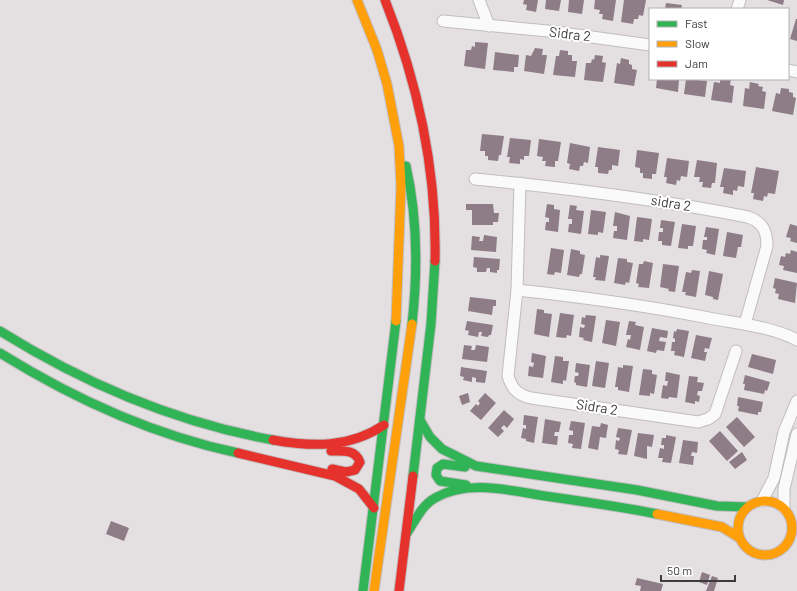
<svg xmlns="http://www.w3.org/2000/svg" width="797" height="591" viewBox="0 0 797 591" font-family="Barlow,sans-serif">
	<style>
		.building { fill: #8e7d86 }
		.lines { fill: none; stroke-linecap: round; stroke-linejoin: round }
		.street-casing { stroke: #c1bdbf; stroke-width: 13 }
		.fast-casing { stroke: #c1bdbf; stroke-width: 11 }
		.slow-casing { stroke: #c1bdbf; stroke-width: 11 }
		.jam-casing { stroke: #c1bdbf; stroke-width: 11 }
		.street { stroke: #fbfafa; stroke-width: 11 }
		.fast { stroke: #30b455; stroke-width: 9 }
		.slow { stroke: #ff9f0a; stroke-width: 9 }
		.jam { stroke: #e5322d; stroke-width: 9 }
		.labels { text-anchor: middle; stroke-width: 4; stroke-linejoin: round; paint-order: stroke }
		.street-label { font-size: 14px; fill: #3e3b3c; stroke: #fff }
	</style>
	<rect width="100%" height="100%" fill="#e4dfe1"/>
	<g class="building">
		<polygon points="524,0 538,0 536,12 526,10 527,5 523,4"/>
		<polygon points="546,0 561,0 559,11 545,9"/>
		<polygon points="569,0 584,0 582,14 568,12"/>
		<polygon points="595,0 616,0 613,21 602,19 603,14 599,14 600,10 594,9"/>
		<polygon points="624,0 646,0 643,16 639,15 638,19 634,19 633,24 621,22"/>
		<polygon points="767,0 784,0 783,5"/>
		<polygon points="666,3 682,5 681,9 665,9"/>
		<polygon points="796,19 797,19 797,41 790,39"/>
		<polygon points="475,42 488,43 485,69 464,66 466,50 471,50 472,46 475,47"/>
		<polygon points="535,48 543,49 542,55 547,55 544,74 524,71 526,55 531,56"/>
		<polygon points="560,50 568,51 568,55 572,55 572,61 577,61 575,77 553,75 556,56 559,56"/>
		<polygon points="495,52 519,55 518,67 514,67 514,72 493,70"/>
		<polygon points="595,55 603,56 602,62 606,63 603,82 584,80 586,63 591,63 592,59 594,60"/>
		<polygon points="621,58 629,60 629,64 632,65 632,69 637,70 634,86 614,83 617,63 620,64"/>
		<polygon points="657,79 679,79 678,92 656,88"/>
		<polygon points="686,79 707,81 705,97 684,94"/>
		<polygon points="724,79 731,79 730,85 734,86 732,103 711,100 714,82 720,83 720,80"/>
		<polygon points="750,82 759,84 758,86 763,87 762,91 766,92 764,109 743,106 745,88 749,89"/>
		<polygon points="781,88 789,89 789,92 793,93 793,97 796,98 793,115 772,111 776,93 780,94"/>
		<polygon points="482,134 504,136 501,155 499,155 498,161 488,160 488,156 485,156 485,151 480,151"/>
		<polygon points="510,138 531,140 529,156 524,156 524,160 520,159 520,164 509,163 510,157 507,157"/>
		<polygon points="539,139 561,142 558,161 555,161 555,167 545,166 546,161 542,161 543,157 537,156"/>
		<polygon points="570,143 590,147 588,163 584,162 583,166 580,166 579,171 569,169 570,164 567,163"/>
		<polygon points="598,147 620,150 618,166 612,165 612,170 609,170 608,174 598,173 598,167 595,167"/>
		<polygon points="637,150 659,153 656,174 652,174 652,179 643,178 643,173 640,173 640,168 635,167"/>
		<polygon points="667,158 689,161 687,177 681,176 680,181 677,180 676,185 666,183 667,177 664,177"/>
		<polygon points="697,160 717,163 715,183 712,183 711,188 702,187 703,182 699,182 700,177 694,177"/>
		<polygon points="756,167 779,171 775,194 768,193 767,197 764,196 763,201 753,199 754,193 751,193"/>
		<polygon points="724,168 746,171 744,187 738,186 737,191 733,190 733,195 723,193 724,187 720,187"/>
		<polygon points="466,204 493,204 494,213 499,213 498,222 493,222 493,225 472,225 472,210 466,210"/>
		<polygon points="547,204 554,205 554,209 560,210 558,232 545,230 546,222 549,222 549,218 545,217"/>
		<polygon points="570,205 577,206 576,210 584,211 581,234 568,232 569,224 572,224 572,219 568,219"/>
		<polygon points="591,210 606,212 603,233 598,232 598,235 588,234"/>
		<polygon points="615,212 630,216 627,240 613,238 614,231 617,231 617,226 613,226"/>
		<polygon points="637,217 652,219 649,240 643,239 643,242 634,241"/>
		<polygon points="661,220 675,222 671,246 662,245 662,241 658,241 659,232 663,232 663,228 660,228"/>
		<polygon points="682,224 696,226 693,246 688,246 688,249 678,248"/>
		<polygon points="790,224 797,226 797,243 790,241 791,238 786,237"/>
		<polygon points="706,227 719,229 715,255 706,253 707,250 702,249 703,240 707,240 707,237 704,237"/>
		<polygon points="727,232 743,235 741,247 738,247 736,258 723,256"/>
		<polygon points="484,235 497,237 496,252 471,250 472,236 480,237 479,241 483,241"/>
		<polygon points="551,248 564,250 561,273 555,272 554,275 547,274"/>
		<polygon points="571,249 580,251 580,254 585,255 582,274 580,274 579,277 567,275"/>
		<polygon points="791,250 797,252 797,273 783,270 784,266 779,265 781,256 785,257 786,253 790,254"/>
		<polygon points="600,255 609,256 605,281 595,280 596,277 593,277 596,257 600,258"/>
		<polygon points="474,257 500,259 499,270 497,270 497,273 490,272 490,268 487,268 486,272 477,272 477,268 473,267"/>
		<polygon points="618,258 627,259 627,262 633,263 629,283 626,282 625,285 614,283"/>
		<polygon points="644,261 653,263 649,288 638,287 639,284 636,283 639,264 643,264"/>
		<polygon points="663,264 679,266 675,292 668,291 669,289 660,287"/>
		<polygon points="692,270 700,271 696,297 685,295 686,292 682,292 686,272 691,273"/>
		<polygon points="709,271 723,274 718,300 713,299 713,297 705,295"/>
		<polygon points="775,278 797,283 795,303 778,299 779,294 775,293 776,289 773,288"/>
		<polygon points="470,297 496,300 496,306 493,306 492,315 468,311"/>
		<polygon points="537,309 544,310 544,313 552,314 549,337 534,334"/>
		<polygon points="560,313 574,315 571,336 567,335 566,338 556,337"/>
		<polygon points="586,315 596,316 592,342 583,340 584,338 579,337 580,327 584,328 585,325 581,324 582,317 585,318"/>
		<polygon points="606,320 620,322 616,346 602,343"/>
		<polygon points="467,321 493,325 491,335 489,335 488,337 481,336 482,332 479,332 478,337 468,335 469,331 465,330"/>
		<polygon points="629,321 636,322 635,325 644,327 640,350 626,347 628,339 630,340 631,335 626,335"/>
		<polygon points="652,328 668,331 667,338 660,337 659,341 666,342 664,351 657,350 656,353 647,351"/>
		<polygon points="677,329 689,331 684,357 674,355 675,351 671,351 672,342 675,342 675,339 673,338 674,331 676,332"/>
		<polygon points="696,335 712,338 709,349 705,348 704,352 707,352 705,361 691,358"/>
		<polygon points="464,345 472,346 471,350 475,350 476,345 489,347 487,362 462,359"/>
		<polygon points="532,353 546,356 543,378 528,376 529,366 533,367 534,363 531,362"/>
		<polygon points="752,354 776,360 773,374 748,367"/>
		<polygon points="555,356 563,357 563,361 569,361 566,381 563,380 563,384 551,382"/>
		<polygon points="596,361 609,363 605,388 592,386"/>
		<polygon points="576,363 590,365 587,387 576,385 576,383 574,382 575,376 578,376 579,373 575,372"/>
		<polygon points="623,365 633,366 629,392 618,390 618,387 615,387 618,367 623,368"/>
		<polygon points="461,367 487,371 485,383 476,382 476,378 472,377 472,382 463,380 464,377 460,376"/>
		<polygon points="643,369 652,370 652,374 657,375 654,394 650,393 650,396 639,395"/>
		<polygon points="666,372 680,375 677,398 669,397 668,399 661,398 663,385 667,386 668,381 665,381"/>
		<polygon points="745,375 770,382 767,391 765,390 764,394 744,390 745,384 743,384"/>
		<polygon points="689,376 698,377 697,382 704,383 702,391 698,391 697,395 700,396 699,402 695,401 695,404 685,402"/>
		<polygon points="468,393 470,402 462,405 459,396"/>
		<polygon points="485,393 496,403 481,420 470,411 476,404 478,406 480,403 478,401"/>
		<polygon points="738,397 763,402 761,412 758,412 758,415 738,411 739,406 737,406"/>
		<polygon points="504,410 514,419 507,428 504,425 501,428 504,431 498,437 488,428"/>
		<polygon points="524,415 538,417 534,443 526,441 526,439 521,438 523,428 526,429 526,425 523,425"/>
		<polygon points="737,417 755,437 744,447 726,427"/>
		<polygon points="545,419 561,422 559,432 555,432 554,436 558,436 557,445 542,443"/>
		<polygon points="571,421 585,423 581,449 572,448 573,444 568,443 569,435 573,435 573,431 569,430"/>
		<polygon points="601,423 608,425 606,438 600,437 598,450 588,448 592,426 600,427"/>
		<polygon points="618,428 632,430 627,455 618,454 619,450 615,449 616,440 619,441 620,438 616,437"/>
		<polygon points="720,431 738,451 727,461 709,441"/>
		<polygon points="638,433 654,435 652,447 647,446 647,459 634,456"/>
		<polygon points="666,435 676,437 671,463 662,462 663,458 658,458 660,448 664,449 664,445 661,445 662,438 666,438"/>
		<polygon points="683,440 698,442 697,453 692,452 691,456 694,456 693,465 679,463"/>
		<polygon points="742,452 747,460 735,469 729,462"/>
		<polygon points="111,521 129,528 124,541 106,534"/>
		<polygon points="702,572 710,575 707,585 699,582"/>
		<polygon points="712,576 718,578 714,591 706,591"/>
		<polygon points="637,578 663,584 661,591 640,591 641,586 635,585"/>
	</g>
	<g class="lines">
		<g class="street-casing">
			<g id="street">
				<polyline points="479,0 489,26"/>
				<polyline points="737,9 740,0"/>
				<polyline points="443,21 548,31 650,45"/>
				<polyline points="788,70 797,72"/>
				<path d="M475 179C566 188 657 199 748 217 762 222 767 230 767 246L745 324"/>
				<path d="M520 183 517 290 508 376C512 389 518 395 531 398L698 422 708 419 715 414 736 351"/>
				<path d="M517 290C583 297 649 306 714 319 742 324 772 327 797 340"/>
				<polyline points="762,501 774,478 784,432 797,401"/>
				<polyline points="784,508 784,489 797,434"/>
			</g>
		</g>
		<g class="fast-casing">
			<g id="fast">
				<path d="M406 166C418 219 418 270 412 324"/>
				<path d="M0 331C85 384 174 422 273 440"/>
				<path d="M0 353C74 399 153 435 238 453"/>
				<polyline points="420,420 430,437 442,449 476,466 637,490 717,506 747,507"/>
				<polyline points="465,467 443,464 437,468 436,475 440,481 466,485"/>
				<polyline points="413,476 431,324 435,261"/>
				<path d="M407 533C415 521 422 505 435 498 470 478 515 492 552 497 587 502 622 507 657 514"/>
				<polyline points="363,591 396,321"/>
			</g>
		</g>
		<g class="slow-casing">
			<g id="slow">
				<polyline points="357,0 377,50 387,84 399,146 401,186 396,321"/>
				<circle cx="765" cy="528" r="27"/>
				<polyline points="657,514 722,527 738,537"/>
				<polyline points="374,591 412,324"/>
			</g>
		</g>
		<g class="jam-casing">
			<g id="jam">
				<path d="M385 0C418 83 437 171 435 261"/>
				<path d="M273 440C312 447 350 448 384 425"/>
				<path d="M331 451C343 451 355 449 360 462L355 470 346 472 332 469"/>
				<polyline points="238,453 335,476 359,489 374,508"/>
				<polyline points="399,591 413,476"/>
			</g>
		</g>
		<use href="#street" class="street"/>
		<use href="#fast" class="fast"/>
		<use href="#slow" class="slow"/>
		<use href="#jam" class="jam"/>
	</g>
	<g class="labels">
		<g class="street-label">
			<text transform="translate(570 34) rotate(7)" y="5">Sidra 2</text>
			<text transform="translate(671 203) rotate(9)" y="5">sidra 2</text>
			<text transform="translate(597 407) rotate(9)" y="5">Sidra 2</text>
		</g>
	</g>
	<rect x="649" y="8" width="140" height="72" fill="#ffffff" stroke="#b2b1b1"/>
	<rect x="657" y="21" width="20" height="6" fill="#30b455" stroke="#b2b1b1"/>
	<text x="685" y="28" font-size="12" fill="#3e3b3c">Fast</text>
	<rect x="657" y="41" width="20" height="6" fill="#ff9f0a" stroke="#b2b1b1"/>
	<text x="685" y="48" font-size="12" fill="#3e3b3c">Slow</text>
	<rect x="657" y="61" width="20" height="6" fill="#e5322d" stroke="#b2b1b1"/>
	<text x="685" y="68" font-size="12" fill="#3e3b3c">Jam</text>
	<path d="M661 575v6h74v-6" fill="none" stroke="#3e3b3c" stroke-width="2"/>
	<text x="667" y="575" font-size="12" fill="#3e3b3c" stroke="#ffffff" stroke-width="3" paint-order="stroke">50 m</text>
</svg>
